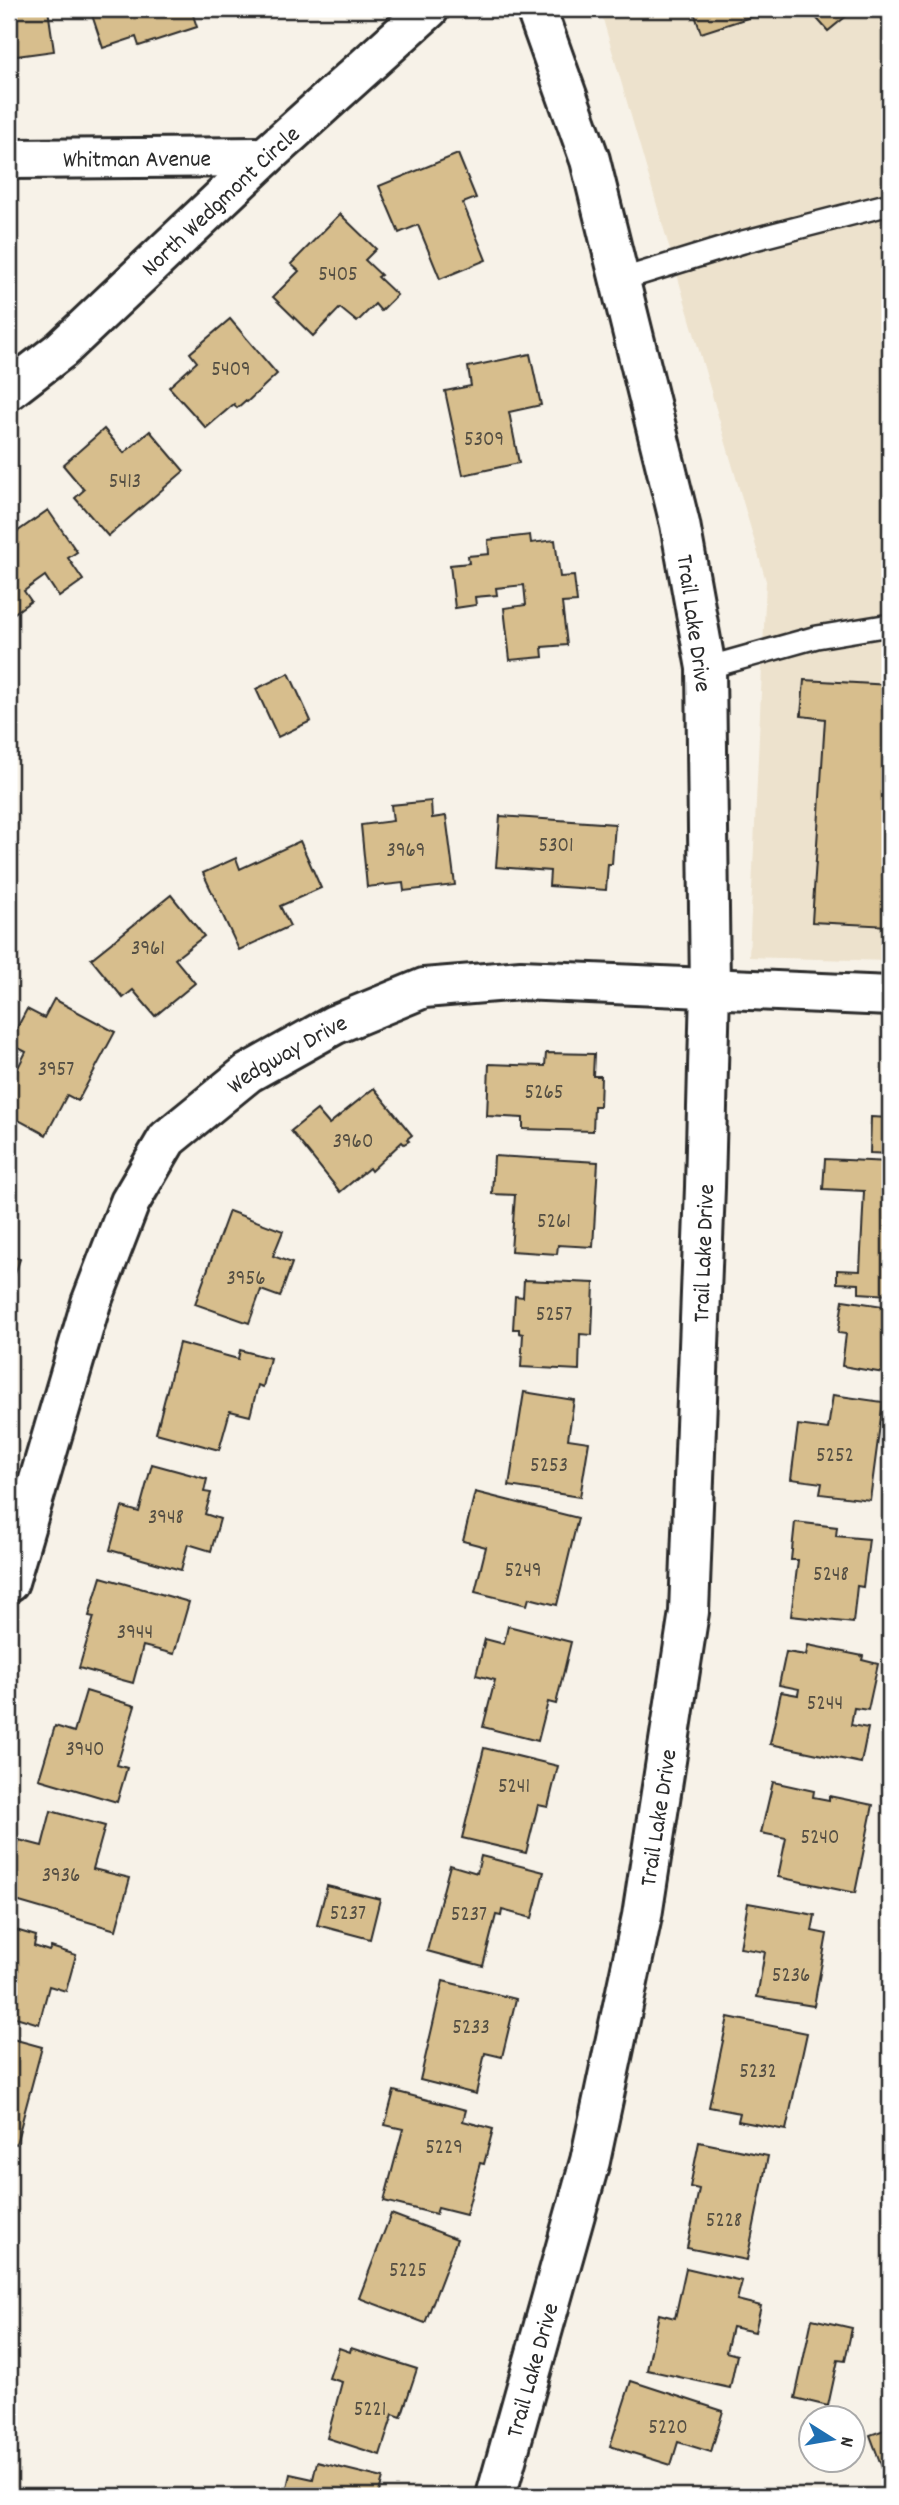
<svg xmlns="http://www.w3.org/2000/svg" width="899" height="2505" viewBox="0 0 899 2505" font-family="Dekko,sans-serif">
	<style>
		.built { fill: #ede2cd }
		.building { fill: #d7be8d; stroke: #2b2b2b; stroke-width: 2 }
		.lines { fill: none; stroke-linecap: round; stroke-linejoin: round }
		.lane-casing { stroke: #2b2b2b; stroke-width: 26 }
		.street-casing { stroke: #2b2b2b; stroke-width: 44 }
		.secondary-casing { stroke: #2b2b2b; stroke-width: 44 }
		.lane { stroke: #fff; stroke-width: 21 }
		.street { stroke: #fff; stroke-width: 38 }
		.secondary { stroke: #fff; stroke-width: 38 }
		.labels { text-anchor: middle; stroke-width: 7; stroke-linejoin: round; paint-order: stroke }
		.number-label { font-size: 21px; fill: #565044 }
		.street-label { font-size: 24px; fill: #2b2b2b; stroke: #fff }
	</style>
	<rect width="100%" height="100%" fill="#f7f2e8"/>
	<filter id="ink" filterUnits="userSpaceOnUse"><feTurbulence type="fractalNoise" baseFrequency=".0143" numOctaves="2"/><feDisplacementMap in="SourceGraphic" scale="14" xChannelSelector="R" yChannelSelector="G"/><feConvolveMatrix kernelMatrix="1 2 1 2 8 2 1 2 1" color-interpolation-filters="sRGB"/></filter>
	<g filter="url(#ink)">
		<polygon class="built" points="600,9 890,9 890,961 749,957 766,581"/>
		<g class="building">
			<polygon points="9,9 48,9 54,51 9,57"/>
			<polygon points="90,9 191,9 197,27 139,46 136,37 103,48"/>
			<polygon points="693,9 759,9 760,14 701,33"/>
			<polygon points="816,9 855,9 828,31 812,13"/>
			<polygon points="458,154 476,198 463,203 486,260 440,279 418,225 399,233 379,186"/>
			<polygon points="340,214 376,249 365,260 381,275 378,277 397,295 381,311 375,304 357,322 340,308 313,336 273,297 299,271 291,264"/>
			<polygon points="230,319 277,374 247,402 245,401 237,408 234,404 206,428 169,387 197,362 190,353"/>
			<polygon points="530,354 541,405 509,412 519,463 463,475 445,391 471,386 468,367"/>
			<polygon points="104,429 124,453 150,431 184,471 108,536 75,498 84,490 63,465"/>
			<polygon points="48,510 77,552 68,558 83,580 59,597 45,576 24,591 31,601 9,617 9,533 11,536"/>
			<polygon points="530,535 531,543 555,540 560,577 574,576 577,602 562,603 567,645 542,647 543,657 510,660 504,608 526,605 524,585 496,588 497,595 475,597 476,605 455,608 450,565 469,563 468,556 489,554 488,540"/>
			<polygon points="289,673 311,721 278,737 256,689"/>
			<polygon points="804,680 890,685 890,926 812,922 825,719 801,716"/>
			<polygon points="431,801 432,818 446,816 455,885 404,891 403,883 367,887 361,825 393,821 391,805"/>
			<polygon points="500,816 615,824 612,864 608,864 606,890 549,886 550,871 496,867"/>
			<polygon points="300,841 321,888 280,906 290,926 239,950 203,873 236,858 240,869"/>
			<polygon points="171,895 204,936 175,959 195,983 155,1016 133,990 123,998 91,959"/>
			<polygon points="54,999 115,1032 78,1101 67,1095 46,1135 9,1115 9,1085 26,1052 9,1043 27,1009 44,1018"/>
			<polygon points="546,1053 594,1054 593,1076 601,1076 600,1106 594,1106 593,1131 523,1129 523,1118 487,1116 489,1064 545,1066"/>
			<polygon points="374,1088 412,1135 407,1139 409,1141 404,1144 402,1142 371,1171 369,1168 340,1192 291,1131 317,1110 329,1124"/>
			<polygon points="871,1117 890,1118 890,1154 870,1153"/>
			<polygon points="494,1156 598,1162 593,1247 558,1245 557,1254 511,1251 515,1195 492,1194"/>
			<polygon points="825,1159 890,1162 890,1295 859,1293 859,1284 837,1283 837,1270 860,1271 864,1191 823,1189"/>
			<polygon points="229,1211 283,1231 273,1256 292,1263 280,1297 261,1290 249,1323 195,1304"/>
			<polygon points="9,1255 20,1259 9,1292"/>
			<polygon points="524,1280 594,1283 592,1335 580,1334 579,1370 521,1367 523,1334 519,1333 519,1329 513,1329 515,1296 523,1297"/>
			<polygon points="843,1300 890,1307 890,1374 842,1366 846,1334 838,1333"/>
			<polygon points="179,1343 238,1359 240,1350 270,1358 263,1387 258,1385 250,1416 230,1411 219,1450 156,1433"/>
			<polygon points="524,1392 574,1400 568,1439 589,1442 580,1497 509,1486"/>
			<polygon points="833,1395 883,1402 870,1500 820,1494 822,1483 791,1479 798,1425 828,1429"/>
			<polygon points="152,1464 207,1479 204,1492 211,1493 205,1514 220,1519 211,1551 188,1544 181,1570 110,1550 122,1507 139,1512"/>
			<polygon points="475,1492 578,1518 557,1605 529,1598 527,1605 475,1592 486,1547 463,1541"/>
			<polygon points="795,1522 837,1527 836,1536 869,1539 863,1587 857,1586 853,1623 791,1616 798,1560 791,1560"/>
			<polygon points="101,1577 189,1602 174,1654 143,1646 133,1683 79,1668 94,1617 89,1616"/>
			<polygon points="508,1626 571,1642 556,1704 548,1702 538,1741 483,1727 495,1680 476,1675 485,1639 504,1644"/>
			<polygon points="808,1645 863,1656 862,1660 878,1664 868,1710 854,1708 851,1725 868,1728 861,1763 770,1744 781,1692 798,1695 799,1689 779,1685 786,1652 806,1655"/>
			<polygon points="86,1691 135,1706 117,1765 127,1768 117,1802 39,1779 55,1726 74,1732"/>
			<polygon points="484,1748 558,1766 548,1807 538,1805 526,1853 462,1838"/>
			<polygon points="773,1782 814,1791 813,1797 829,1800 829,1796 873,1805 855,1893 778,1877 786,1838 761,1833"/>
			<polygon points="51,1811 105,1826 93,1869 130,1878 116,1930 9,1899 9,1880 19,1840 42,1846"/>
			<polygon points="481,1856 544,1872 532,1918 502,1910 501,1916 496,1915 483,1966 427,1951 450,1865 477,1873"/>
			<polygon points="327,1886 380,1899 370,1939 317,1925"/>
			<polygon points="748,1903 815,1915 812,1931 827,1934 814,2006 757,1997 765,1952 740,1948"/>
			<polygon points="9,1928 36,1936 34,1946 49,1951 51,1947 76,1955 66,1991 49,1986 39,2024 9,2015"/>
			<polygon points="443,1981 516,1999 502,2057 485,2053 476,2094 420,2080"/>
			<polygon points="728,2017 807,2033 786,2130 738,2121 740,2113 709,2107"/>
			<polygon points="9,2038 42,2047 16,2144 9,2142"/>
			<polygon points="394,2091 466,2110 463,2121 493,2129 484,2164 480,2163 466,2215 438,2208 436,2214 384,2201 403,2129 385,2125"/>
			<polygon points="699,2142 768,2156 747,2260 687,2248 699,2189 690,2187"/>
			<polygon points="391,2214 457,2239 425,2323 359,2298"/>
			<polygon points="686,2268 742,2281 737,2300 761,2306 755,2332 732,2327 726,2352 737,2355 730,2388 647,2370 659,2314 675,2318"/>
			<polygon points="812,2319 852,2328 845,2361 838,2360 828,2406 795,2398"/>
			<polygon points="339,2348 350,2352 351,2348 417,2369 401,2417 393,2414 380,2455 327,2438 342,2382 329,2378"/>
			<polygon points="631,2381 723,2411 711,2452 678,2442 671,2465 610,2446"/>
			<polygon points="890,2428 890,2489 870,2435"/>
			<polygon points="317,2462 383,2478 378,2496 285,2496 290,2474 313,2479"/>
		</g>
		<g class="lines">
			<g class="lane-casing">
				<g id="lane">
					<polyline points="620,280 743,242 890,204"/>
					<polyline points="706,668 817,637 890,625"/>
				</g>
			</g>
			<g class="street-casing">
				<g id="street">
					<path id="s1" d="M9 159 265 157"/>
					<path id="s2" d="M9 1582 91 1303 130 1202 167 1139 248 1073 334 1025 424 988 521 980 890 996"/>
				</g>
			</g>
			<g class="secondary-casing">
				<g id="secondary">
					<path id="s3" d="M9 390 61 350 265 157 429 9"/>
					<path id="s4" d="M496 2496 590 2161 642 1916 689 1612 705 1187 710 988 706 668 680 524 590 160 536 9"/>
				</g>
			</g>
			<use href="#lane" class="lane"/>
			<use href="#street" class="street"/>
			<use href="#secondary" class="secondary"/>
		</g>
	</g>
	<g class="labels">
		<g class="number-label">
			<text x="338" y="280">5405</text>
			<text x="231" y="375">5409</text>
			<text x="484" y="445">5309</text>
			<text x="125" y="487">5413</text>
			<text x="556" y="851">5301</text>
			<text x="406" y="856">3969</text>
			<text x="148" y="954">3961</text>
			<text x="56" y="1075">3957</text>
			<text x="544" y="1098">5265</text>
			<text x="353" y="1147">3960</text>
			<text x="554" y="1227">5261</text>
			<text x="246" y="1284">3956</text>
			<text x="554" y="1320">5257</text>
			<text x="835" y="1461">5252</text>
			<text x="549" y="1471">5253</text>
			<text x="166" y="1523">3948</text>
			<text x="523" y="1576">5249</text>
			<text x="831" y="1580">5248</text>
			<text x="135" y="1638">3944</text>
			<text x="825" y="1709">5244</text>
			<text x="85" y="1755">3940</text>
			<text x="514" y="1792">5241</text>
			<text x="820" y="1843">5240</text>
			<text x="61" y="1881">3936</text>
			<text x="348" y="1919">5237</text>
			<text x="469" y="1920">5237</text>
			<text x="791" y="1981">5236</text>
			<text x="471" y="2033">5233</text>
			<text x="758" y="2077">5232</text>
			<text x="444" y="2153">5229</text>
			<text x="724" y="2226">5228</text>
			<text x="408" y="2276">5225</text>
			<text x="370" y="2415">5221</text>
			<text x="668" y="2433">5220</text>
		</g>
		<g class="street-label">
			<text dy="8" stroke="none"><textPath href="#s1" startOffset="128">Whitman Avenue</textPath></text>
			<text dy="8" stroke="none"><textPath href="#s3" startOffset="284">North Wedgmont Circle</textPath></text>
			<text transform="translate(695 623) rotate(82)" y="8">Trail Lake Drive</text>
			<text dy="8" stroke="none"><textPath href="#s2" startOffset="620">Wedgway Drive</textPath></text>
			<text dy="8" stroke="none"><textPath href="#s4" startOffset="1265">Trail Lake Drive</textPath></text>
			<text dy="8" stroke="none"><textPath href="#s4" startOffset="698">Trail Lake Drive</textPath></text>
			<text dy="8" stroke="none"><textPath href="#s4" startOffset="131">Trail Lake Drive</textPath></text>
		</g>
	</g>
	<rect width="899" height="2505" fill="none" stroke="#fff" stroke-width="35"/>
	<rect x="18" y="18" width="864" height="2470" fill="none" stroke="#2b2b2b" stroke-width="2.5" filter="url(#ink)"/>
	<g transform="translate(832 2439) rotate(101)"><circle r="33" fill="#ffffff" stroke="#aaaaaa" stroke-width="2"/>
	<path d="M0-5L12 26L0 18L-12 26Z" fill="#1f6fb2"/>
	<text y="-10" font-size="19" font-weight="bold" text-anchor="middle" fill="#2b2b2b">N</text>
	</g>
</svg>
